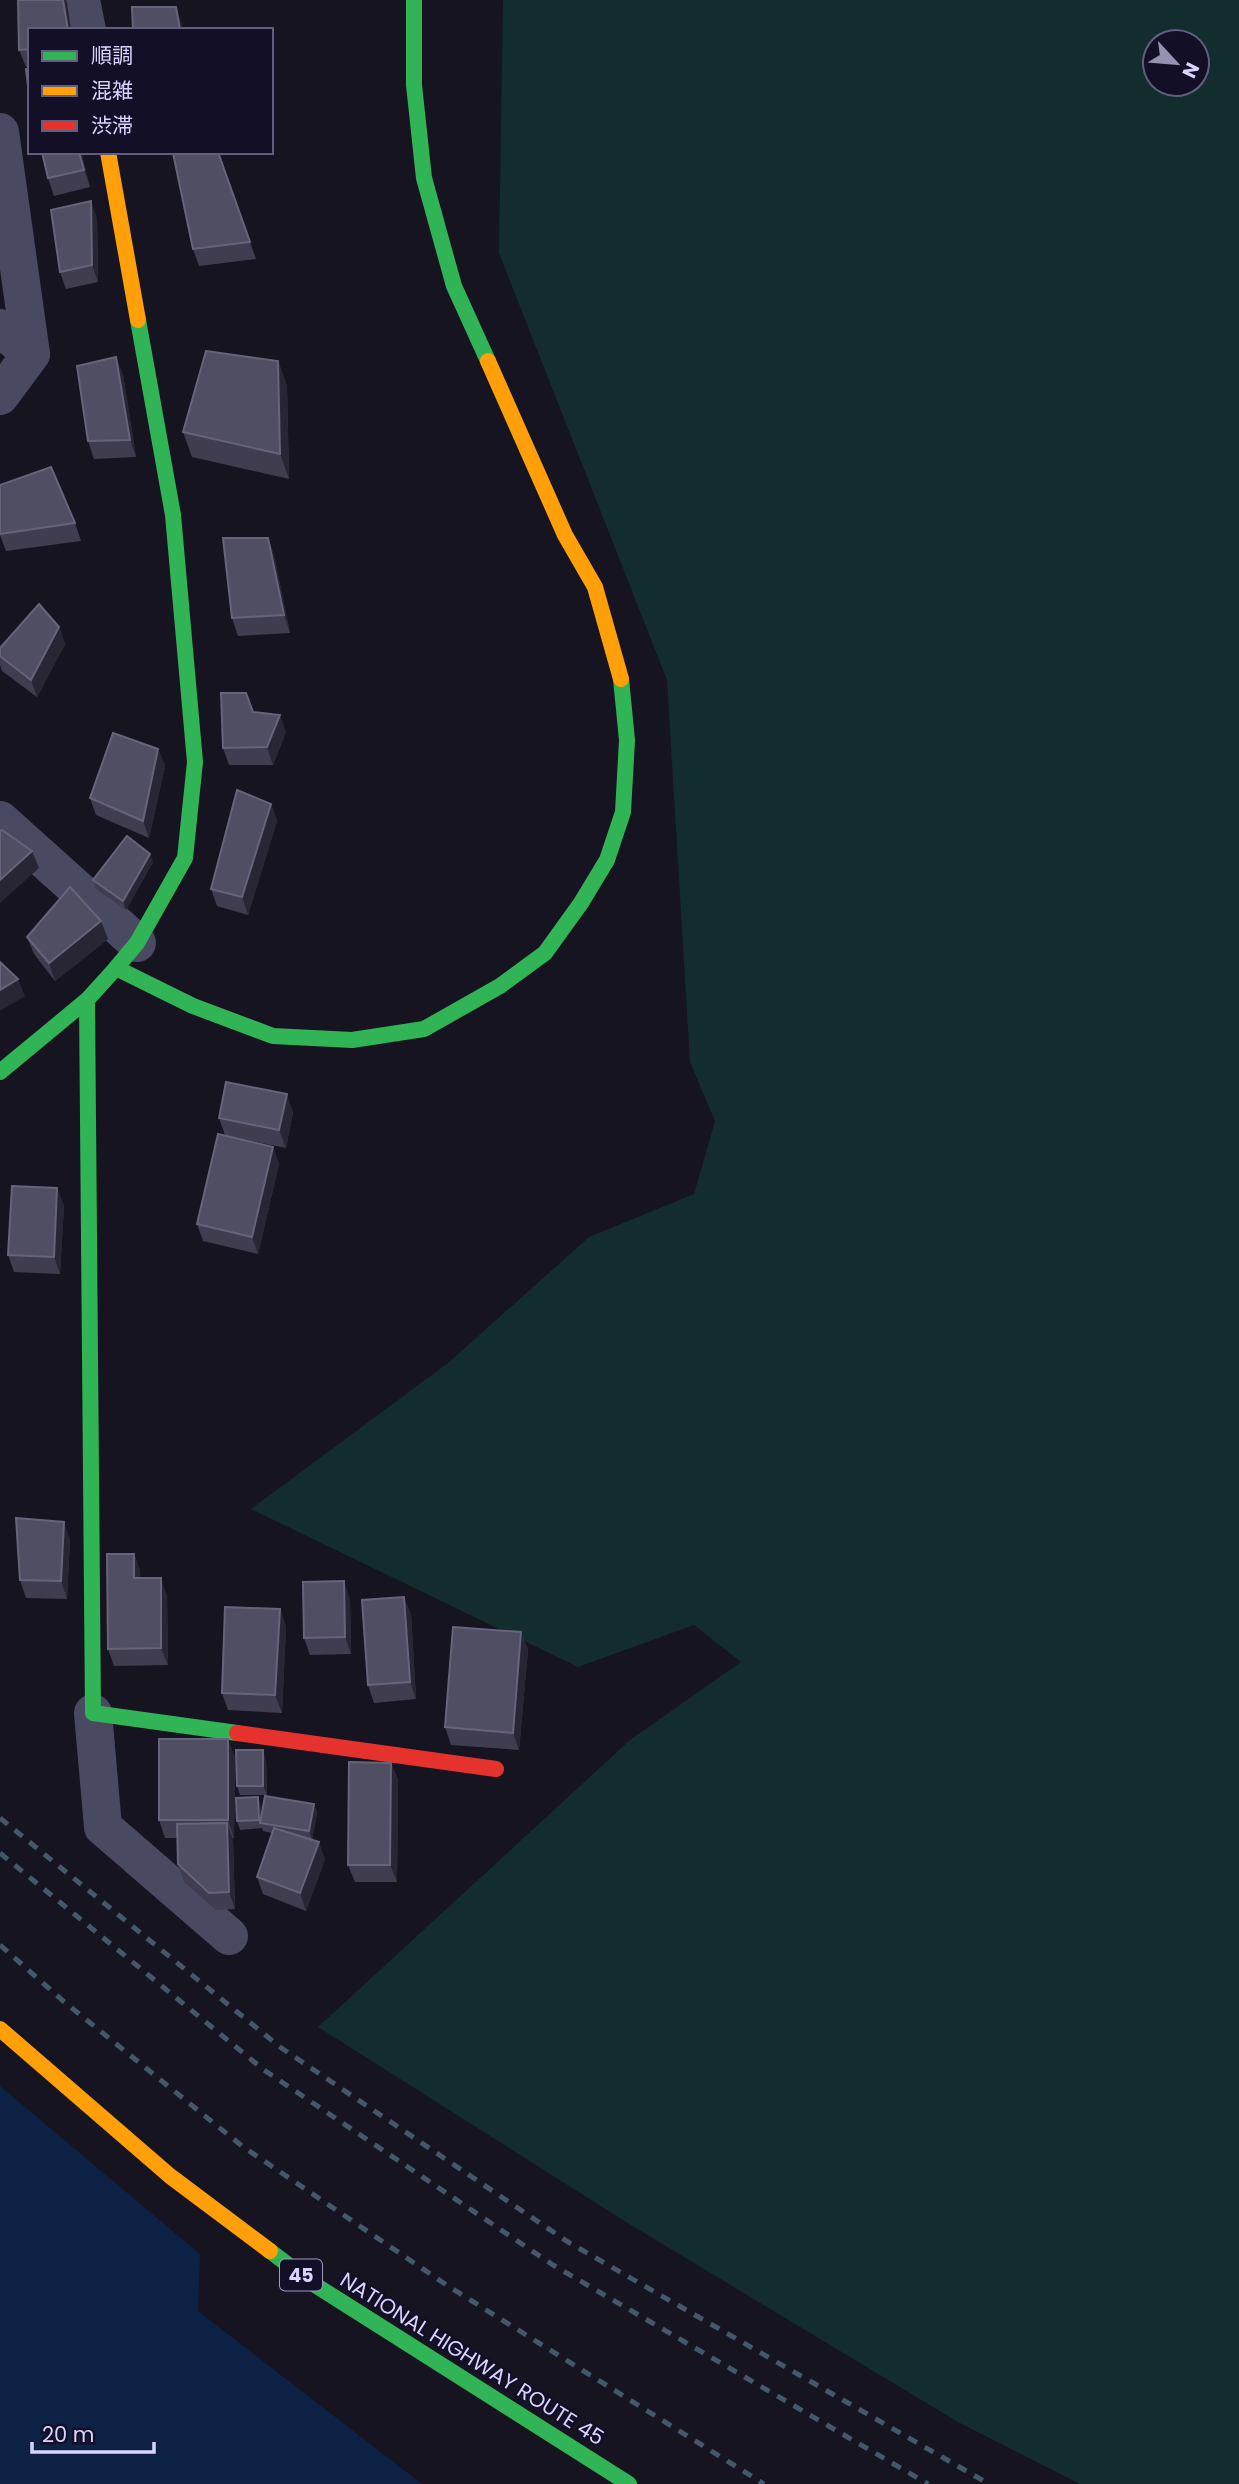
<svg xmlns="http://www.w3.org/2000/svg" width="1239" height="2484" viewBox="0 0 1239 2484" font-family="Poppins,'Noto Sans JP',sans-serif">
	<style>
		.green { fill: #132c2d; fill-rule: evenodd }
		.water { fill: #0d2144 }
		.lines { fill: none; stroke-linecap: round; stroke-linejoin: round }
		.street { stroke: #4a4962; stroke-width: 38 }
		.fast { stroke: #30b455; stroke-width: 16 }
		.slow { stroke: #ff9f0a; stroke-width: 16 }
		.jam { stroke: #e5322d; stroke-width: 16 }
		.rail { stroke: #43596b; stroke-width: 5; stroke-dasharray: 10 9; stroke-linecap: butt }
		.wall { fill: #403d50 }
		.shaded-wall { fill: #282635 }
		.building { fill: #504e63; stroke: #66637b; stroke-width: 2 }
		.labels { text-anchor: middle; stroke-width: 5; stroke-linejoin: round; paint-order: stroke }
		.shield { fill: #130f26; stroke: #9e99be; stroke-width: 2 }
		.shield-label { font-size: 19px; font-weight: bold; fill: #d9d4ff }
		.street-label { font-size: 21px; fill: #d9d4ff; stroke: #130f26 }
	</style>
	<rect width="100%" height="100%" fill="#161421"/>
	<path class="green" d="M503 0H1239V2484H1080L958 2422 626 2222 318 2027 630 1740 741 1662 694 1625 578 1667 251 1509 448 1363 589 1237 694 1194 715 1121 690 1062 667 680 499 253ZM1155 42H1197V84H1155Z"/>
	<polygon class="water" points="0,2086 200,2254 198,2311 422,2484 0,2484"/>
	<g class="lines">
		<g class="street">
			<polyline points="81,0 87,30"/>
			<polyline points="0,132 31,354"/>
			<polyline points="0,328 31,354 0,396"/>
			<polyline points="0,820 137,943"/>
			<polyline points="93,1713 103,1827 229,1936"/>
		</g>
		<g class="fast">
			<polyline points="414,0 414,85 424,178 454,286 488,361"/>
			<polyline points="116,968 193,1006 273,1036 352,1040 424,1029 500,986 545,953 581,903 607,860 623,812 627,740 621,679"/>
			<polyline points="87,1000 93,1713 237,1733"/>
			<polyline points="0,1072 87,1000 116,968 137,943 185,858 195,762 173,515 138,320"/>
			<polyline points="270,2251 312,2283 629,2484"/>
		</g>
		<g class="slow">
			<polyline points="108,152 138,320"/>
			<polyline points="488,361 565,535 595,587 621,679"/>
			<polyline points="0,2029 170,2176 270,2251"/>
		</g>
		<polyline class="jam" points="237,1733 496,1769"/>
		<g class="rail">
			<polyline points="0,1818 280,2047 568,2242 989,2484"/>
			<polyline points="0,1853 264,2070 553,2265 928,2484"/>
			<polyline points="0,1945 62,2000 242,2146 448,2286 764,2484"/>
		</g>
	</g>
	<g class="wall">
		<polygon points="18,0 66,0 67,2 71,30 30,30 30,67 26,67 19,50"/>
		<polygon points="42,152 81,152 90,187 54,196 48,178"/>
		<polygon points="218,152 256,259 199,266 193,249"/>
		<polygon points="97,218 98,282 66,289 60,272"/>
		<polygon points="278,361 287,386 289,479 192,457 183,432"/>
		<polygon points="123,374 136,457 94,459 88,441"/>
		<polygon points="0,485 75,523 81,541 6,551 0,535"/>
		<polygon points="268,538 274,555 290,633 238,636 232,618"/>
		<polygon points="59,627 65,644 37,697 2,671 0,665 0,648"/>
		<polygon points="286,732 273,765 229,765 223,748"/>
		<polygon points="158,749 165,766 149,838 96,815 90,798"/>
		<polygon points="271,804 277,821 248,915 217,906 211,889"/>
		<polygon points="153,862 126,910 96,889 93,880"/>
		<polygon points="101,921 108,939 55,981 34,954 27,937"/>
		<polygon points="293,1112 286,1148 226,1136 273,1147 279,1164 258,1254 203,1241 197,1224 225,1135 219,1118"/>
		<polygon points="64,1205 60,1274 14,1272 8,1255"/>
		<polygon points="70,1539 67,1599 26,1598 20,1580"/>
		<polygon points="134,1554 140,1571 140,1578 167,1596 168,1665 114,1666 108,1649"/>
		<polygon points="350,1599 351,1654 310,1655 304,1638"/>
		<polygon points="280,1609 286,1627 282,1713 228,1710 222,1693"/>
		<polygon points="411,1614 416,1699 374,1703 368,1685"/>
		<polygon points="521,1632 528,1650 519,1750 451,1745 445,1727"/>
		<polygon points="235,1757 234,1838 232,1838 233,1840 235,1909 216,1910 184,1882 178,1864 177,1838 165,1838 159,1820"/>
		<polygon points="266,1759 267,1795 240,1795 237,1786"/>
		<polygon points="391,1763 398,1780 397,1882 355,1882 348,1865"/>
		<polygon points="314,1804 317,1813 312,1840 325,1859 306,1911 263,1894 257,1877 272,1833 263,1831 262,1828 240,1830 237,1821 261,1806 261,1814"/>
	</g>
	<g class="shaded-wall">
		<polygon points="63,0 66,0 67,2 71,30 68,30"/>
		<polygon points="176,7 182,24 183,30 180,30"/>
		<polygon points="79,152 81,152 90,187 84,170"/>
		<polygon points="91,201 97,218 98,282 92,265"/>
		<polygon points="116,357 123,374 136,457 130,440"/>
		<polygon points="278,361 287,386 289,479 280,454"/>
		<polygon points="268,538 274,555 290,633 284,615"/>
		<polygon points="59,627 65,644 37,697 31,680"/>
		<polygon points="280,715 286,732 273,765 267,747"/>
		<polygon points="158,749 165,766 149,838 143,821"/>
		<polygon points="271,804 277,821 248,915 242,897"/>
		<polygon points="32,851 39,868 0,903 0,880"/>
		<polygon points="150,854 153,862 126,910 123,901"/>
		<polygon points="101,921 108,939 55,981 49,963"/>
		<polygon points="18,979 25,996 0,1011 0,990"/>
		<polygon points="287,1094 293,1112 286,1148 279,1130"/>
		<polygon points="273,1147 279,1164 258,1254 252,1237"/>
		<polygon points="57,1188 64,1205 60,1274 54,1257"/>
		<polygon points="64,1522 70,1539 67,1599 61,1581"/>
		<polygon points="134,1554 140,1571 140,1596 134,1578"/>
		<polygon points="161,1578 167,1596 168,1665 161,1648"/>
		<polygon points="344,1581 350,1599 351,1654 345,1637"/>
		<polygon points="404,1597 411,1614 416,1699 410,1682"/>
		<polygon points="280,1609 286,1627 282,1713 275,1695"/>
		<polygon points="521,1632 528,1650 519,1750 513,1733"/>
		<polygon points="228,1739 235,1757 234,1838 228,1820"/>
		<polygon points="263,1750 266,1759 267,1795 263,1786"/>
		<polygon points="391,1763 398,1780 397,1882 390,1865"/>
		<polygon points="258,1797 261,1806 262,1823 260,1823 262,1829 259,1820"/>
		<polygon points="314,1804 317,1813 312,1840 309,1831"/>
		<polygon points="227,1823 233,1840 235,1909 229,1892"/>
		<polygon points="319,1842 325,1859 306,1911 300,1893"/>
	</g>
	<g class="building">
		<polygon points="18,0 63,0 68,30 30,30 30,49 19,50"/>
		<polygon points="132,7 176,7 180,30 133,30"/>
		<polygon points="26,69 30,69 30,86 28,86"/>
		<polygon points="42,152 79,152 84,170 48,178"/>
		<polygon points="179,152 218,152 250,242 193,249 173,153"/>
		<polygon points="91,201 92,265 60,272 51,210"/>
		<polygon points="206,351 278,361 280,454 183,432"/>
		<polygon points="116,357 130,440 88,441 77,366"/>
		<polygon points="51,467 75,523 0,534 0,485"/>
		<polygon points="223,538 268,538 284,615 232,618"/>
		<polygon points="39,604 59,627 31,680 0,656 0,648"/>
		<polygon points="221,693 246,693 253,712 280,715 267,747 223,748"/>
		<polygon points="113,733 158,749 143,821 90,798"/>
		<polygon points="237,790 271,804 242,897 211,889"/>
		<polygon points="2,830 32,851 0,880 0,831"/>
		<polygon points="127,836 150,854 123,901 93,880"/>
		<polygon points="70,887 101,921 49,963 27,937"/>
		<polygon points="0,962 18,979 0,990"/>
		<polygon points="226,1082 287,1094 279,1130 219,1118"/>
		<polygon points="218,1134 273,1147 252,1237 197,1224"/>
		<polygon points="12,1186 57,1188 54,1257 8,1255"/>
		<polygon points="16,1518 64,1522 61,1581 20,1580"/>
		<polygon points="107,1554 134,1554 134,1578 161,1578 161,1648 108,1649"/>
		<polygon points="344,1581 345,1637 304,1638 303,1582"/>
		<polygon points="404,1597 410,1682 368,1685 362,1600"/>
		<polygon points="225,1607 280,1609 275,1695 222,1693"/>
		<polygon points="453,1627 521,1632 513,1733 445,1727"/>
		<rect x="159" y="1739" width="69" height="81"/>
		<polygon points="236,1750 263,1750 263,1786 237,1786"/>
		<polygon points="349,1762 391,1763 390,1865 348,1865"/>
		<polygon points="265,1796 314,1804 309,1831 260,1823"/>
		<polygon points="258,1797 259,1820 237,1821 236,1798"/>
		<polygon points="227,1823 229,1892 209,1893 178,1864 177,1824"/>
		<polygon points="274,1828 319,1842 300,1893 257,1877"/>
	</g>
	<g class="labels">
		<rect class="shield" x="280" y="2259.5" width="42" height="31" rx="5"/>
		<g class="shield-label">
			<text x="301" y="2282">45</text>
		</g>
		<g class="street-label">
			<text transform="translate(472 2359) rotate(32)" y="7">NATIONAL HIGHWAY ROUTE 45</text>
		</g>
	</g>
	<rect x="28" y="28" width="245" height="126" fill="#130f26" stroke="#625e7d" stroke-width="2"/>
	<rect x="42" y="51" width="35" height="10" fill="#30b455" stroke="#625e7d" stroke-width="2"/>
	<text x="91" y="63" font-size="21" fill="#d9d4ff">順調</text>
	<rect x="42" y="86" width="35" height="10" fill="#ff9f0a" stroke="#625e7d" stroke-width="2"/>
	<text x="91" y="98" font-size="21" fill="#d9d4ff">混雑</text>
	<rect x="42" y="121" width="35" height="10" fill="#e5322d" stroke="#625e7d" stroke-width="2"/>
	<text x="91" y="133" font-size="21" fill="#d9d4ff">渋滞</text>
	<g transform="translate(1176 63) rotate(116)"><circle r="33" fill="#130f26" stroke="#625e7d" stroke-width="2"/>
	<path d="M0-5L12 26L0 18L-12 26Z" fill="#9591b1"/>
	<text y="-10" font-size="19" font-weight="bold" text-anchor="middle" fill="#d9d4ff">N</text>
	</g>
	<path d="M32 2442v10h122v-10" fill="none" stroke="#d9d4ff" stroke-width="3.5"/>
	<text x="42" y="2442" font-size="21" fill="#d9d4ff" stroke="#130f26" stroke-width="5" paint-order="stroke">20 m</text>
</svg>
